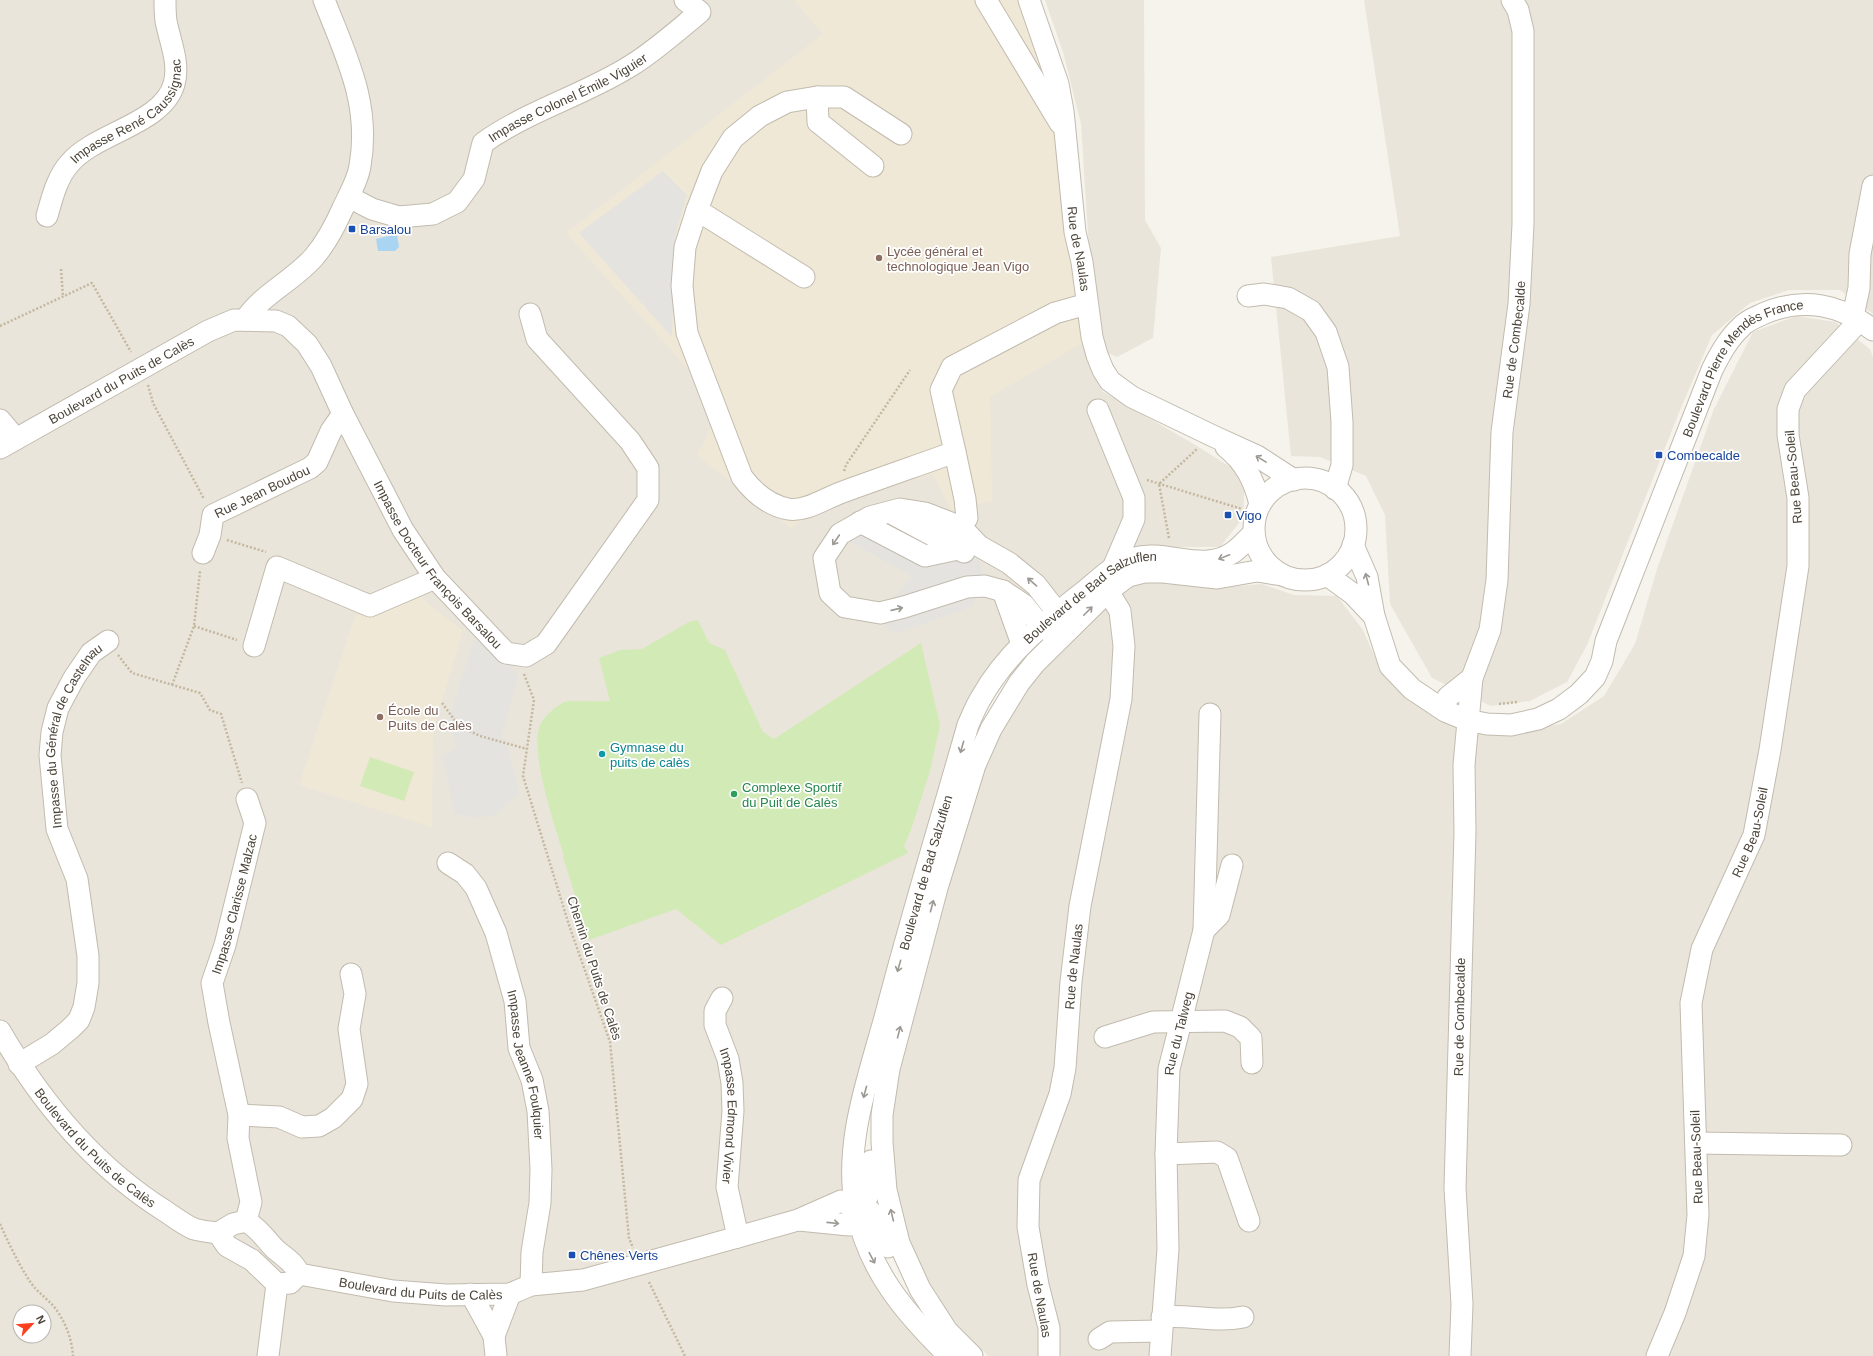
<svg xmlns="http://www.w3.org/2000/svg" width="1873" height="1356" viewBox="0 0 1873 1356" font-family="Arial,sans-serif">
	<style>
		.residential { fill: #eae5da; fill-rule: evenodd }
		.education { fill: #efe8d6 }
		.green { fill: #d2eab5 }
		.parking { fill: #e5e3e0 }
		.water { fill: #a9d4f2 }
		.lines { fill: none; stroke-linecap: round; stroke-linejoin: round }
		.minor-casing { stroke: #c2bbae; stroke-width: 23 }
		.path { stroke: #c4b79f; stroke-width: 2.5; stroke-dasharray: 2 2; stroke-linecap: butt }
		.minor { stroke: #fff; stroke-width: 21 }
		.oneway { stroke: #9c9892 }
		.transit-dot { fill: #1a4fb4; stroke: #fff; stroke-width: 1.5 }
		.education-dot { fill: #8d6e63; stroke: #fff; stroke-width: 1.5 }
		.culture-dot { fill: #0f9aa8; stroke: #fff; stroke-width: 1.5 }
		.leisure-dot { fill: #2e9e5b; stroke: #fff; stroke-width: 1.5 }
		.labels { text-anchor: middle; stroke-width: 3.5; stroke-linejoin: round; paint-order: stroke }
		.street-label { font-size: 13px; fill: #4b4439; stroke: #fff }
		.transit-label { font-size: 13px; fill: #164399; stroke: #fff; text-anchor: start }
		.education-label { font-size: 13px; fill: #785e54; stroke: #fff; text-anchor: start }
		.culture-label { font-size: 13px; fill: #0d838f; stroke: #fff; text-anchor: start }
		.leisure-label { font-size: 13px; fill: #27864d; stroke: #fff; text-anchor: start }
	</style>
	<rect width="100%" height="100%" fill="#f6f3ec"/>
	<g class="residential">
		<path d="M0 0H1021L1082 311 1102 391 1192 443 1245 476 1243 518 1220 547H1124L1020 651 981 706 844 1173 862 1260 941 1356H0ZM20 1312H44V1336H20Z"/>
		<polygon points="1045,0 1144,0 1145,220 1161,248 1153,338 1117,357 1106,352 1089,249 1081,124 1063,52"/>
		<polygon points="1364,0 1873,0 1873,314 1840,290 1789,290 1750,303 1712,335 1678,415 1587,645 1567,682 1530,701 1491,706 1432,678 1390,604 1385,515 1366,476 1320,457 1291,456 1271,257 1400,236"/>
		<polygon points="1796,316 1835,322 1870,349 1873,357 1873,1356 988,1356 938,1305 914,1258 894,1180 892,1096 923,972 995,735 1034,670 1130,579 1226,587 1262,584 1294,595 1337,596 1363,630 1377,662 1411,698 1509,732 1561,724 1604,696 1635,644 1657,569 1714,409 1753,332"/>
	</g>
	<g class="education">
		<polygon points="794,0 1020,0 1060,117 1082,343 990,397 992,501 952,511 933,474 838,502 809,516 791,528 697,455 707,436 713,418 690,371 566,233 823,34"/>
		<polygon points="419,594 431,606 463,631 433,731 432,827 299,785 355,616"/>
	</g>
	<g class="green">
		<path d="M698 620 709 643 725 650 763 732 774 739 921 643 940 725 930 771 911 830 904 846 908 853 721 945 676 909 589 940 563 857 564 856C554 822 532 762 539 728 541 719 556 706 564 702 570 700 600 702 610 701L599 658 620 650 642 649 689 622Z"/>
		<polygon points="370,757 414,772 404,801 360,786"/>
	</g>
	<g class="parking">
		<polygon points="663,171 687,195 675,235 672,337 579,233"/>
		<polygon points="892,515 970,537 983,572 973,606 898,633 886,629 890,603 912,576 845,539"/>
		<polygon points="474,639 512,667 518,677 502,735 508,748 519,793 496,815 477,818 455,814 442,756 457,747 449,719"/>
	</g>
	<polygon class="water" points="397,234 399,247 395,251 378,251 376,239"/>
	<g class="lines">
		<g class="minor-casing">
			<g id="minor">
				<polyline points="986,0 1060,123"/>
				<path id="s1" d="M1029 0 1058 84 1063 111 1075 232 1082 262 1092 337 1097 355 1103 370 1110 381 1132 397 1213 436 1257 456 1294 480"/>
				<polyline points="817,97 818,122 873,166"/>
				<path d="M901 134 844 97H817L787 102 760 116 733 138 712 171 697 210 685 247 682 286 687 333 742 477C754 493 768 505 788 509 805 512 824 499 840 493 878 479 916 466 955 452L965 499 967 518 961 527"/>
				<path id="s2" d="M349 197 372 209 399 217 433 214 457 202 474 179 483 143C529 110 585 95 632 65 656 50 678 30 700 12L685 0"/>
				<polyline points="697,210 804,277"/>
				<path id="s3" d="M47 216C52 198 57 177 70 163 95 133 163 124 174 84 180 63 170 42 166 21 165 14 165 7 165 0"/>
				<polyline points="1248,296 1264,294 1288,298 1311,311 1326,332 1338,367 1342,422 1342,465 1335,489"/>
				<polyline points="1853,316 1859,288 1860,254 1873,186"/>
				<path d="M245 320C262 294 293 281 314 257 326 243 335 226 343 208 349 195 358 180 360 166 371 104 346 56 324 0"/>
				<polyline points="1098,410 1134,498 1134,519 1113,568"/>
				<polyline points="0,420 16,439"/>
				<path d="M1226 447C1245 462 1254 480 1260 504"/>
				<path id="s4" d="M0 448 208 331 234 320 276 321 288 326 307 344 321 366 343 414 403 530 435 578 506 653 526 656 546 644 648 500V468L630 441 537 339 530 314"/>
				<polyline points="955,452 941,390 952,367 1055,313 1087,304"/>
				<circle cx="1305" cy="529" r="51"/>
				<polyline points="893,514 964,552"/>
				<polyline points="860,522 925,556 958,549"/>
				<path id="s5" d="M1353 545 1367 577 1374 616 1390 666 1412 689 1445 711 1467 720 1487 724 1511 725 1538 719 1559 709 1579 694 1595 677 1602 661 1606 641 1712 370C1720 354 1728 339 1741 327 1747 320 1757 317 1765 313 1803 297 1841 304 1873 330"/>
				<path id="s6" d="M203 553 210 535 213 515 310 468 317 462 331 431 343 414"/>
				<polyline points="1327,575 1353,594 1374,616"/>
				<polyline points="1003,591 1022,644"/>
				<polyline points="1052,633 1041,626 1024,605 1003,591 985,586 967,587 904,607 880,613 845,607 830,593 824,558 840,534 870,517 900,509 925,513 961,527 979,546 1009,563 1036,585 1057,612 1058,627"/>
				<polyline points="254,646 277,567 370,606 435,578"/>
				<path id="s7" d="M1472 678 1490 630 1497 580 1502 432 1519 304 1523 224V31L1518 10 1512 0"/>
				<polyline points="1448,697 1472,678 1464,765 1465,832 1455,1188 1462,1304 1460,1356"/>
				<path id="s8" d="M448 863 465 874 476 888 496 933 515 1001 519 1048 532 1080 538 1111 541 1169 540 1203 532 1252 531 1285"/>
				<polyline points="1204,930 1219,915 1232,865"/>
				<path id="s9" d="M722 998 715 1011V1025L728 1059 732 1083 733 1111 727 1187 738 1237"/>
				<path id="s10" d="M0 1031C41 1102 95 1167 165 1211 174 1217 184 1225 194 1229 201 1231 210 1232 218 1233"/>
				<polyline points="1105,1037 1153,1022 1225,1021 1240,1027 1251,1038 1252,1063"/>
				<path id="s11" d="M19 1064 52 1044 70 1029 79 1020 84 1007 88 983V956L77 879 57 829 50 755 52 732 58 708 74 678 91 653 108 641"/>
				<polyline points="239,1115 279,1117 302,1127 319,1126 333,1118 352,1099 357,1084 349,1029 355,994 351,974"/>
				<polyline points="1696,1143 1841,1145"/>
				<polyline points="1166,1154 1217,1152 1227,1158 1249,1221"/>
				<polyline points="799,1220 849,1225 856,1208 865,1201 874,1183 871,1161"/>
				<path id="s12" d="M246 1221 251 1202 238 1138 239 1115 219 1023 212 983 225 945 255 823 247 799"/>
				<path d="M218 1233 233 1224 246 1221C261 1230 264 1238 275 1249 284 1257 295 1263 299 1274"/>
				<polyline points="218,1233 227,1246 252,1260 277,1284 290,1283 299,1274"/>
				<path id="s13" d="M299 1274 393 1291 446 1295 510 1294 531 1285 583 1280 695 1249 798 1220 841 1201 856 1208 869 1210 878 1220 888 1247"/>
				<polyline points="471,1294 494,1336 510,1294"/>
				<path d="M1162 1317C1189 1314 1216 1323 1243 1317"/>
				<polyline points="494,1336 496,1356"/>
				<polyline points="1099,1339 1110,1332 1160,1331"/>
				<polyline points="268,1356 277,1284"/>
				<path id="s14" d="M949 1356C905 1313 869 1271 856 1209 843 1142 870 1074 887 1010 912 914 941 820 968 725 972 716 976 706 981 698 1006 653 1046 621 1086 590 1101 578 1115 563 1134 558 1165 549 1203 573 1232 553 1240 548 1247 539 1254 533"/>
				<polyline points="972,1356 947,1331 920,1289 899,1243 886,1190 882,1142 882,1115 889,1069 937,888 975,765 991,729 1019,683 1035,663 1108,591 1128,576 1144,572 1163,572 1217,578 1257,571 1282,575"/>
				<path id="s15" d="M1049 1356V1328L1038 1285 1028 1227 1029 1180 1060 1094 1065 1068 1071 982 1080 906 1121 699 1124 646 1120 611 1101 580"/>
				<path id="s16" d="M1160 1356 1168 1249 1166 1154 1169 1069 1204 930 1210 714"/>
				<path id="s17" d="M1657 1356 1675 1313 1694 1256 1698 1215 1691 1003 1702 949 1754 835 1770 750 1798 566V498L1788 435V409L1795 390 1859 321"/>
			</g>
		</g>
		<g class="path">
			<polyline points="61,269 63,297"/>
			<polyline points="0,326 92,283 131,352"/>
			<polyline points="148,385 153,403 204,499"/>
			<polyline points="844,471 846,465 910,370"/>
			<polyline points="1147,480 1242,509"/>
			<polyline points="1169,538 1159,484 1197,449"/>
			<polyline points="227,540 266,552"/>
			<polyline points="194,626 237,640"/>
			<polyline points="118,655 132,673 200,693 210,710 221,714 242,783"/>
			<polyline points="524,674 534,700 523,776 569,925 610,1042 629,1238 633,1248"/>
			<polyline points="172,685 194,626 200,571"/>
			<polyline points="442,703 459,726 480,736 527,749"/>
			<polyline points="1499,704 1518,702"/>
			<path d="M0 1224C9 1244 19 1265 31 1283 38 1293 48 1299 55 1308 65 1321 72 1339 73 1356"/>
			<polyline points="649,1282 685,1356"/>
		</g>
		<use href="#minor" class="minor"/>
	</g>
	<defs><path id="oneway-shaft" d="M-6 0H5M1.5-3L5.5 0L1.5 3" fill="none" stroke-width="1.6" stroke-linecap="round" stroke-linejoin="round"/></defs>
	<g class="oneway">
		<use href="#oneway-shaft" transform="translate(1261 459) rotate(-149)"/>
		<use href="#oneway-shaft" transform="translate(836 540) rotate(124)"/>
		<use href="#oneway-shaft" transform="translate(1224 557) rotate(158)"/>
		<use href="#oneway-shaft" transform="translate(1367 579) rotate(-105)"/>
		<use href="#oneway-shaft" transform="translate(1032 582) rotate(-139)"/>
		<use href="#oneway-shaft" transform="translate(897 609) rotate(-13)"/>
		<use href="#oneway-shaft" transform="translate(1088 611) rotate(-45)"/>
		<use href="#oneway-shaft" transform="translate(962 747) rotate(106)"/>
		<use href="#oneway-shaft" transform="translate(932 906) rotate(-75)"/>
		<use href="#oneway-shaft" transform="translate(899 966) rotate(106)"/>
		<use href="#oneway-shaft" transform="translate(899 1032) rotate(-76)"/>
		<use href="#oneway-shaft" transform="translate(865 1092) rotate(105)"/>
		<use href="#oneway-shaft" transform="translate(892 1215) rotate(-104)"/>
		<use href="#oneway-shaft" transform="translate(833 1223) rotate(6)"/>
		<use href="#oneway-shaft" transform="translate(872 1258) rotate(62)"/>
	</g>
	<g class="transit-dot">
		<rect x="348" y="225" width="8" height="8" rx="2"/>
		<rect x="1655" y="451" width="8" height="8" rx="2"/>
		<rect x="1224" y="511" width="8" height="8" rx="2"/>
		<rect x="568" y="1251" width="8" height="8" rx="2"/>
	</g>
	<g class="education-dot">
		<circle cx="879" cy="258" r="4"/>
		<circle cx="380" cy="717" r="4"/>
	</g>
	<circle class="culture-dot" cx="602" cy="754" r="4"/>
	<circle class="leisure-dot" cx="734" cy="794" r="4"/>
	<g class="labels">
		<g class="street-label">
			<text dy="5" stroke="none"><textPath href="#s2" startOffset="277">Impasse Colonel Émile Viguier</textPath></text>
			<text dy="5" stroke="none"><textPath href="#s3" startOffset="139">Impasse René Caussignac</textPath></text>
			<text dy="5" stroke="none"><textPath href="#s1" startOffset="255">Rue de Naulas</textPath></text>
			<text dy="5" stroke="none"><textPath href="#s7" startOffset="343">Rue de Combecalde</textPath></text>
			<text dy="5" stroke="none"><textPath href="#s5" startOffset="719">Boulevard Pierre Mendès France</textPath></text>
			<text dy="5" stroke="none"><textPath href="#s4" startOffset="139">Boulevard du Puits de Calès</textPath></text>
			<text transform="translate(1793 477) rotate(-95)" y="5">Rue Beau-Soleil</text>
			<text dy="5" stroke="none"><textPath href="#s6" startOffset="94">Rue Jean Boudou</textPath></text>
			<text dy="5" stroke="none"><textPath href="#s4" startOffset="606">Impasse Docteur François Barsalou</textPath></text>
			<text dy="5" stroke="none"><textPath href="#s14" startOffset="859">Boulevard de Bad Salzuflen</textPath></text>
			<text dy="5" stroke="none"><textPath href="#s11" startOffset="371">Impasse du Général de Castelnau</textPath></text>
			<text dy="5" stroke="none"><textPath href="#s17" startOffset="542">Rue Beau-Soleil</textPath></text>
			<text dy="5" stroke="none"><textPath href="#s14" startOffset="523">Boulevard de Bad Salzuflen</textPath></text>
			<text dy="5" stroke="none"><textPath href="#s12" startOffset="325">Impasse Clarisse Malzac</textPath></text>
			<text dy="5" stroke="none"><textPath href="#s15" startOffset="398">Rue de Naulas</textPath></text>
			<text transform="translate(595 968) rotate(72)" y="5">Chemin du Puits de Calès</text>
			<text transform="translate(1459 1017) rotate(-89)" y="5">Rue de Combecalde</text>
			<text dy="5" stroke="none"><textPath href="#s16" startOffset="324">Rue du Talweg</textPath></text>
			<text dy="5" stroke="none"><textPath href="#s8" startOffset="223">Impasse Jeanne Foulquier</textPath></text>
			<text dy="5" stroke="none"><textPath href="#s9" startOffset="122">Impasse Edmond Vivier</textPath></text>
			<text dy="5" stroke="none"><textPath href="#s10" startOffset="152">Boulevard du Puits de Calès</textPath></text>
			<text transform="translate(1696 1157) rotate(-92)" y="5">Rue Beau-Soleil</text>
			<text dy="5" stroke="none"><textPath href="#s13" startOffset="123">Boulevard du Puits de Calès</textPath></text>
			<text transform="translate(1040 1295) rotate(80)" y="5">Rue de Naulas</text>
		</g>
		<g class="transit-label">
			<text x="360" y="234">Barsalou</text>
			<text x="1667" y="460">Combecalde</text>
			<text x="1236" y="520">Vigo</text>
			<text x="580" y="1260">Chênes Verts</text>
		</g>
		<g class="education-label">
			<text x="887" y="256">Lycée général et<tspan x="887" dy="15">technologique Jean Vigo</tspan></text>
			<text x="388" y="715">École du<tspan x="388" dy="15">Puits de Calès</tspan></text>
		</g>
		<g class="culture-label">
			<text x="610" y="752">Gymnase du<tspan x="610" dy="15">puits de calès</tspan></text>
		</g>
		<g class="leisure-label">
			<text x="742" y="792">Complexe Sportif<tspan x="742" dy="15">du Puit de Calès</tspan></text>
		</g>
	</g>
	<g transform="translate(32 1324) rotate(64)"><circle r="19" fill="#ffffff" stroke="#b7b4b0"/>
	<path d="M0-3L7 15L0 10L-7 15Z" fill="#fc3f1d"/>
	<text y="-6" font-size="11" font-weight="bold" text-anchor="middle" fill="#4b4439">N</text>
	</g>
</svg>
